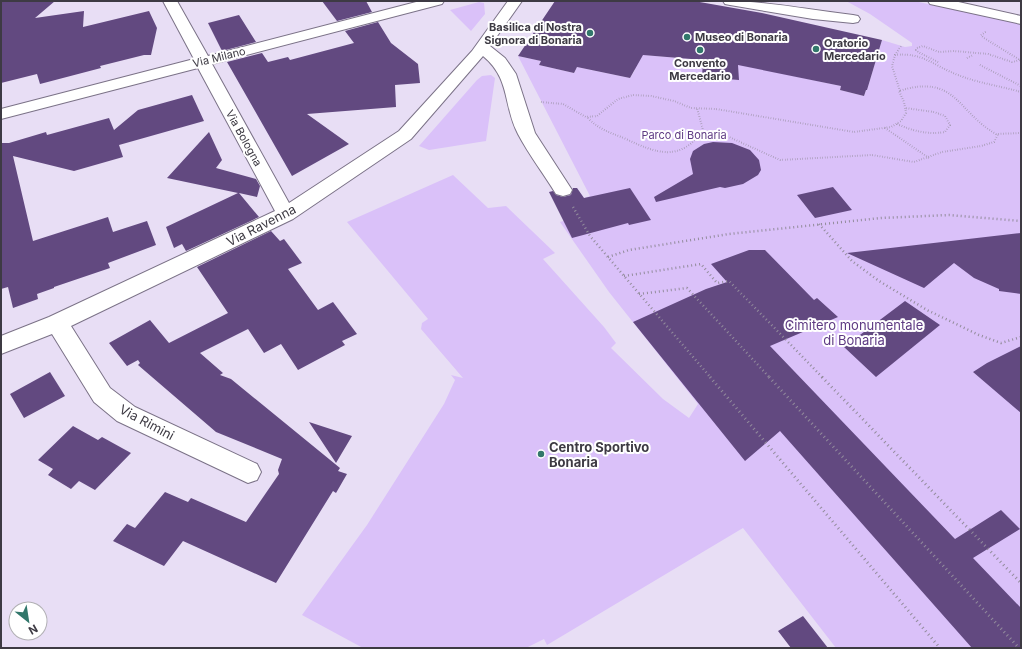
<svg xmlns="http://www.w3.org/2000/svg" width="1022" height="649" viewBox="0 0 1022 649" font-family="Inter,sans-serif">
<style>
.green{fill:#dac1f9}
.building{fill:#624980}
.lines{fill:none;stroke-linecap:round;stroke-linejoin:round}
.minor-casing{stroke:#7b7287;stroke-width:2}
.path-far2{stroke:#938c9c;stroke-width:2;stroke-dasharray:0.5 2;stroke-linecap:butt}
.path-far1{stroke:#938c9c;stroke-width:2.5;stroke-dasharray:1 3;stroke-linecap:butt}
.path{stroke:#938c9c;stroke-width:3;stroke-dasharray:1 3.5;stroke-linecap:butt}
.minor{fill:#fff;fill-rule:evenodd}
.poi-dot{fill:#32776b;stroke:#fff;stroke-width:1.5}
.labels{text-anchor:middle;dominant-baseline:central;stroke-width:4;stroke-linejoin:round;paint-order:stroke}
.far-poi-label{font-size:11px;font-weight:bold;fill:#3d3a43;stroke:#fff;text-anchor:start}
.far-street-label{font-size:11px;fill:#3d3a43;stroke:#fff}
.far-park-label{font-size:11px;fill:#5e3a83;stroke:#fff}
.street-label{font-size:13px;fill:#3d3a43;stroke:#fff}
.park-label{font-size:13px;fill:#5e3a83;stroke:#fff}
.poi-label{font-size:13px;font-weight:bold;fill:#3d3a43;stroke:#fff;text-anchor:start}
</style>
<rect width="100%" height="100%" fill="#e8def5"/>
<path class="green" d="M846,1H914L1021,24V648H836L743,528L547,645L544,639L526,648H363L302,615L367,525L444,404L455,380L451,375L463,378L421,329L422,323L428,319L347,222L453,175L488,208L506,206L555,253L543,259L604,327L616,343L611,348L663,399L689,418L698,404L609,292L560,222L567,220L549,192L577,188L584,198L590,196L518,56L541,61L539,65L574,73L577,67L630,78L635,70L634,54L764,66L765,70L841,86L840,90L864,96L866,90H867L882,40L905,47L912,46V43L870,14Z
M479,2L484,3L485,14L471,31L450,10Z
M491,75L495,78L486,141L429,150L419,146L477,80L482,76Z"/>
<path class="building" d="M1,1H55L35,18L84,11L83,27L149,11L157,28L151,55H144L100,66L101,68L40,84L37,74L1,83Z
M322,1H366L372,12L337,21Z
M555,1H694L762,13L882,40L867,90H866L864,96L840,90L841,86L738,65L739,80L702,77L703,60L643,55L630,78L577,67L574,73L539,65L541,61L518,56Z
M239,15L256,42L222,51L208,23Z
M378,22L391,43L418,64L420,83L395,85L396,107L307,114L349,144L292,176L227,62L262,53L268,62L288,57L290,60L354,43L345,31Z
M192,95L204,121L119,145L123,157L74,171L13,156L33,241L108,217L113,232L147,221L156,245L108,263L110,268L54,287V288L37,294L38,299L13,308L8,287L1,289V143H9L46,132L47,135L109,118L114,130L138,110Z
M209,132L222,160L216,168L256,179L260,186L257,197L239,193L259,217L186,251L182,244L174,248L166,227L238,193L167,178Z
M713,142L732,143L750,150L759,160L761,170L758,175L743,184L725,188L720,187L656,202L654,197L693,174L690,159L693,151L704,144Z
M833,187L852,210L815,218L797,195Z
M573,188H577L584,198L630,188L651,220L629,225L628,223L572,238L549,192L553,191L556,195L563,197L571,195Z
M271,231L280,241L284,239L302,263L288,269L318,310L333,302L357,334L342,341L345,345L298,370L281,344L264,353L248,329L200,353L223,373L220,375L231,379L340,468L338,471L347,474L336,493L333,491L276,583L183,541L164,566L113,541L127,524L135,528L165,492L188,502L191,498L246,522L279,474L278,470L282,459L216,432L138,365L140,363L138,360L127,366L109,343L150,320L169,343L228,313L197,267Z
M1021,233V294L999,291V289L974,278L954,263L924,288L847,253Z
M749,250H765L814,300L817,298L838,317L770,346L955,539L1001,510L1020,529L973,558L1021,608V648H972L780,431L745,461L633,322L706,289L727,282L711,264Z
M905,301L940,325L876,377L844,347Z
M1021,346V413L973,372L987,363Z
M50,372L65,396L24,418L10,394Z
M309,422L352,436L336,463Z
M73,426L98,440L102,437L131,453L95,490L79,481L71,489L48,475L53,469L38,460Z
M803,616L828,648H791L778,631Z"/>
<g class="lines">
<g class="minor-casing">
<path id="minor" d="M163,1H177L208,56L420,1H444L442,4L212,64L289,203L399,131L472,51L508,1H522L490,46L505,58L516,74L535,133L572,190L570,194L563,196L556,194C544,174 529,155 518,134C503,106 511,79 483,56L411,139L293,219L71,326L110,388L135,407L257,464L261,472L257,480L248,483L117,421L94,402L52,334L1,354V336L49,317L275,211L198,68L1,119V109L194,59Z
M723,1C767,1 809,10 853,15L858,16L860,19L858,22L853,23L813,19L730,5L725,4Z
M928,1H954L1021,16V24L930,4Z"/>
</g>
<path class="path-far2" d="M895,55L901,46
M967,58L973,55
M938,62L918,52L916,50L917,48L923,46L939,52L954,51L988,54L1012,62L1020,60L984,38L981,35L987,31
M980,65L1021,86
M900,91L892,66L895,55C923,52 934,66 958,75C978,83 1000,86 1021,92
M541,102L563,104L586,117L597,116L618,99L633,95L651,96L674,101L691,108L716,109L854,132L891,127L901,121L906,113L904,102L899,91C956,73 957,112 996,134L1021,133
M588,118C599,130 612,133 626,139C656,153 680,163 703,130L697,108
M897,124C913,131 928,135 945,132L950,125L945,116L934,112L905,108
M885,128L929,158
M700,135L729,137L780,160L872,155L914,162L942,152L981,146L994,142L998,134"/>
<path class="path-far1" d="M573,207L590,236L711,378
M819,224L852,261L879,281L927,310L979,335L1001,343L1021,337
M608,257L629,250L729,234L881,218L949,215L1021,221
M624,276L701,264L717,283L729,281L823,378
M639,294L687,288L770,378"/>
<path class="path" d="M710,377L940,648
M769,377L1019,648
M822,377L1021,583"/>
<use href="#minor" class="minor"/>
</g>
<g class="poi-dot">
<circle cx="590" cy="33" r="4"/>
<circle cx="687" cy="37" r="4"/>
<circle cx="816" cy="49" r="4"/>
<circle cx="700" cy="50" r="4"/>
<circle cx="541" cy="454" r="4"/>
</g>
<g class="labels">
<g class="far-poi-label">
<text x="582" y="27" text-anchor="end">Basilica di Nostra<tspan x="582" dy="13">Signora di Bonaria</tspan></text>
<text x="695" y="37">Museo di Bonaria</text>
<text x="824" y="43">Oratorio<tspan x="824" dy="13">Mercedario</tspan></text>
<text x="700" y="63" text-anchor="middle">Convento<tspan x="700" dy="13">Mercedario</tspan></text>
</g>
<g class="far-street-label">
<text transform="translate(219 57) rotate(-14)">Via Milano</text>
<text transform="translate(244 138) rotate(61)">Via Bologna</text>
</g>
<g class="far-park-label">
<text x="684" y="135">Parco di Bonaria</text>
</g>
<g class="street-label">
<text transform="translate(261 225) rotate(-27)">Via Ravenna</text>
<text transform="translate(147 422) rotate(28)">Via Rimini</text>
</g>
<g class="park-label">
<text x="854" y="325">Cimitero monumentale<tspan x="854" dy="15">di Bonaria</tspan></text>
</g>
<g class="poi-label">
<text x="549" y="447">Centro Sportivo<tspan x="549" dy="15">Bonaria</tspan></text>
</g>
</g>
<rect width="1022" height="649" fill="none" stroke="#3d3a43" stroke-width="4"/>
<g transform="translate(28 621) rotate(150)"><circle r="19" fill="#ffffff" stroke="#b1b0b4"/>
<path d="M0-3L7 15L0 10L-7 15Z" fill="#32776b"/>
<text y="-6" font-size="11" font-weight="bold" text-anchor="middle" fill="#3d3a43">N</text>
</g>
</svg>
